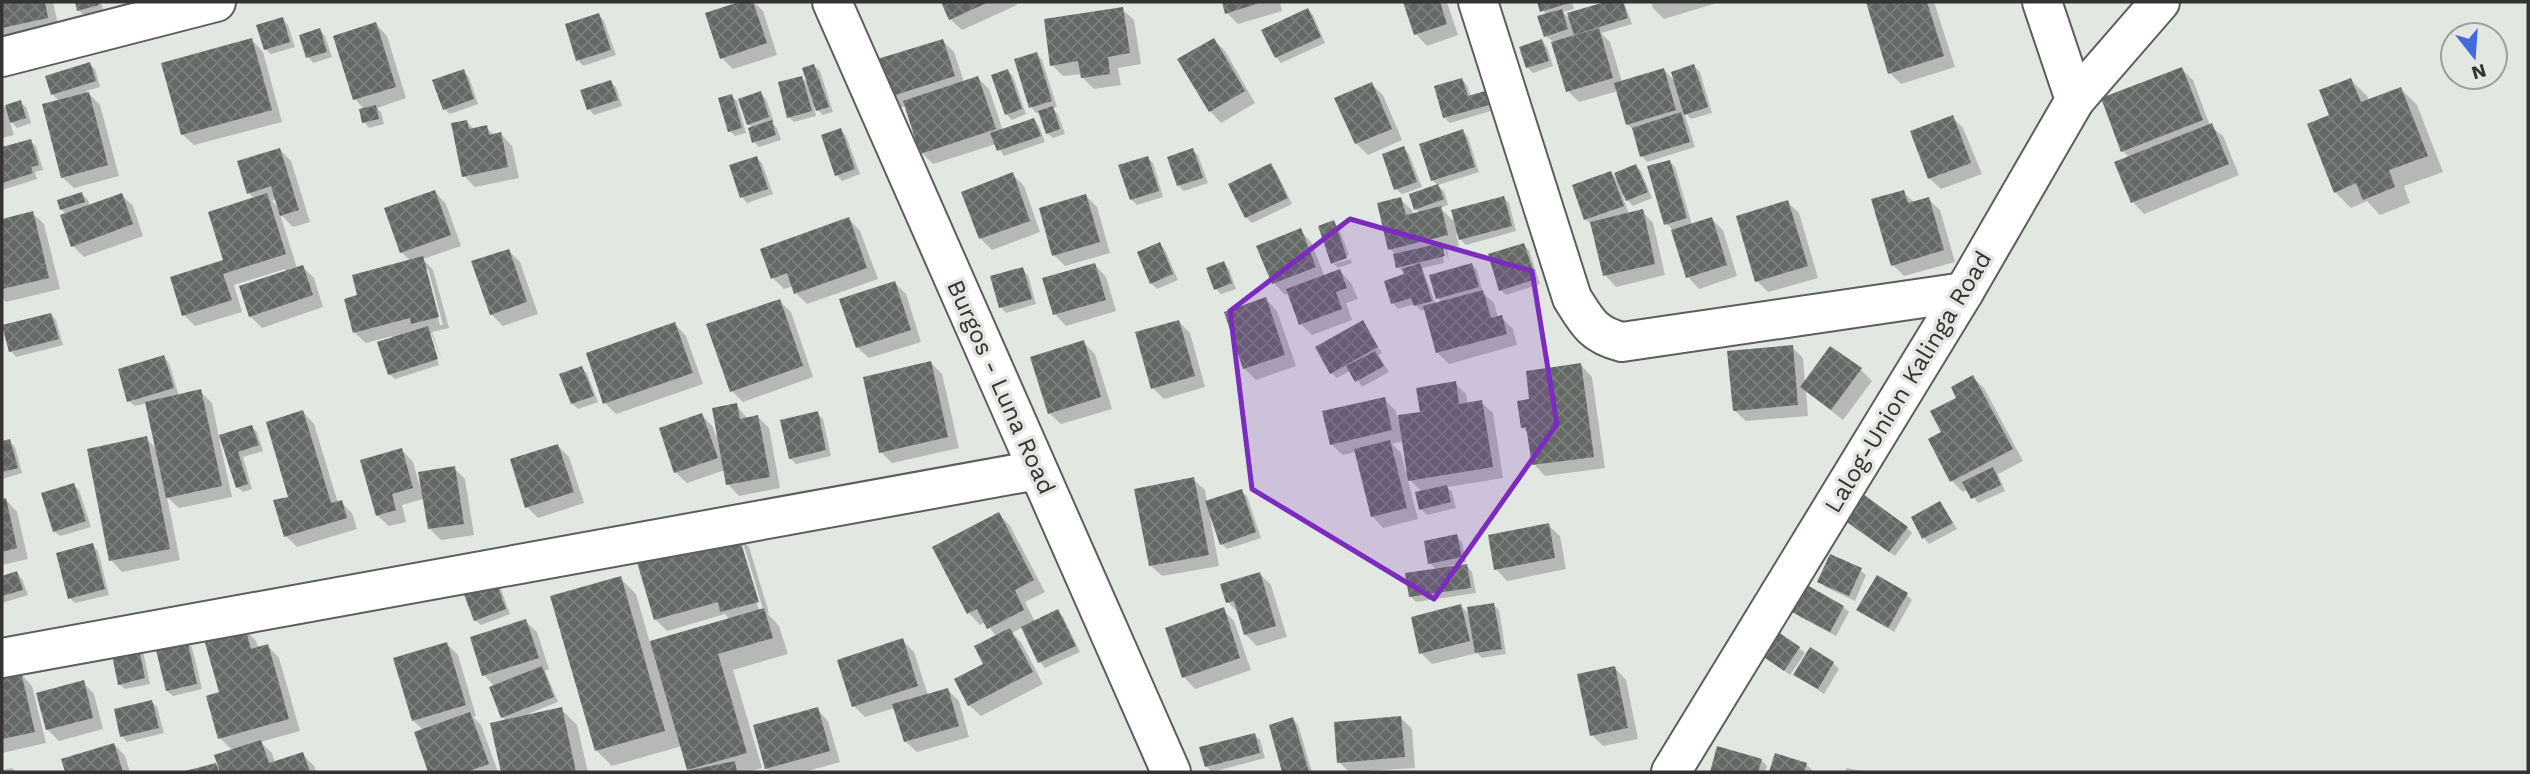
<svg xmlns="http://www.w3.org/2000/svg" width="2530" height="774" viewBox="0 0 2530 774" font-family="'Work Sans',sans-serif">
<style>
.shadow{fill:#0003;fill-rule:evenodd}
.building{fill:url(#building-cross-hatch)}
.lines{fill:none;stroke-linecap:round;stroke-linejoin:round}
.street-casing{stroke:#5b5f5b;stroke-width:42}
.secondary-casing{stroke:#5b5f5b;stroke-width:42}
.street{stroke:#fff;stroke-width:38}
.secondary{stroke:#fff;stroke-width:38}
.marked{fill:#7b2cbf;fill-opacity:0.2;stroke:#7b2cbf;stroke-width:5;stroke-linejoin:round}
.labels{text-anchor:middle;dominant-baseline:central;stroke-width:7;stroke-linejoin:round;paint-order:stroke}
.street-label{font-size:24px;fill:#333432;stroke:#e3e7e2}
</style>
<defs>
<pattern id="building-cross-hatch" width="8" height="8" patternUnits="userSpaceOnUse" patternTransform="scale(1.75)"><rect width="8" height="8" fill="#656965"/><path d="M0 0l8 8M0 8l8-8" fill="none" stroke="#7c7f7c"/></pattern>
</defs>
<rect width="100%" height="100%" fill="#e3e7e2"/>
<path class="shadow" d="M2,2H53L59,29L6,41L2,36Z
M76,2H101L103,10L84,15L78,10Z
M745,2H754L763,11L777,55L733,69L722,58L708,14Z
M943,2H1016L1017,5L962,30L950,19Z
M1224,2H1280L1282,11L1238,24L1227,13Z
M1404,2H1447L1458,35L1427,46L1416,34Z
M1539,2H1572L1574,9L1563,12L1570,19L1569,14L1611,2H1624L1632,24L1601,33L1610,42L1622,82L1664,70L1676,82L1694,66L1700,72L1712,113L1691,119L1684,112L1695,147L1647,162L1642,156L1635,131L1627,124L1618,91L1579,102L1568,91L1553,41L1545,36L1546,15Z
M1651,2H1720L1664,19L1653,8Z
M1871,2H1934L1955,67L1901,84L1890,73L1868,3Z
M1122,9L1134,20L1141,64L1118,68L1121,85L1094,89L1083,78L1082,74L1063,76L1052,65Z
M1307,10L1313,15L1325,43L1281,63L1276,57Z
M599,15L604,21L616,55L583,66L578,60Z
M282,19L288,25L295,47L271,54L265,49Z
M376,24L387,36L406,98L377,108L381,112L384,124L369,128L364,122L365,110L355,99Z
M320,30L325,36L332,57L313,63L308,57Z
M252,40L263,52L282,122L194,145L182,134Z
M1214,40L1225,51L1255,103L1221,123L1210,111Z
M943,41L954,52L964,82L978,78L989,89L1003,131L1034,120L1039,126L1045,142L1004,156L996,144L933,164L922,153L906,106L899,108L888,97Z
M1542,41L1547,47L1553,66L1533,73L1527,67Z
M1037,54L1042,60L1057,107L1052,108L1058,114L1065,134L1053,138L1047,133L1040,112L1036,113L1031,107L1016,60Z
M89,64L95,69L100,87L86,91L100,105L119,176L74,188L62,177L59,101L52,94Z
M814,66L820,71L833,112L823,115L814,106L816,116L794,122L789,117L802,78L809,85Z
M2182,69L2193,80L2210,126L2223,136L2239,175L2144,214L2133,202L2130,158L2123,151Z
M463,71L469,77L478,104L450,114L444,109Z
M1007,71L1013,76L1026,114L1012,120L1006,114Z
M1461,79L1467,85L1471,97L1485,93L1490,98L1494,110L1450,123L1444,117Z
M2351,80L2367,96L2369,101L2401,89L2417,105L2443,172L2404,186L2410,203L2380,215L2367,201L2351,208L2335,192L2331,116Z
M610,82L616,87L622,106L594,115L589,109Z
M1371,84L1383,95L1402,140L1368,155L1356,143Z
M760,93L766,99L774,122L772,123L777,128L781,140L759,147L754,142L753,128L748,124Z
M731,96L737,101L746,133L735,136L730,131Z
M20,102L26,107L31,123L17,128L9,119L14,135L2,138V104L4,107Z
M1952,117L1963,128L1982,174L1941,189L1929,178Z
M466,121L475,130L486,127L495,136L501,134L512,146L519,178L475,187L464,176Z
M841,130L846,136L860,174L842,181L837,175Z
M1463,131L1468,137L1479,172L1438,185L1432,180Z
M30,141L36,146L43,170L35,172L37,179L2,190V149Z
M1404,148L1409,154L1422,187L1402,194L1396,189Z
M280,150L291,161L310,222L293,227L280,214L297,268L303,267L314,278L323,307L262,328L250,316L286,272L285,269L234,285L242,312L195,326L184,315L225,261L255,199L249,193ZM277,199L279,208L272,201Z
M1192,150L1198,155L1208,183L1184,191L1179,186L1169,158Z
M756,158L762,163L773,194L747,203L742,197Z
M1148,158L1153,163L1163,197L1137,205L1131,199Z
M1670,162L1675,167L1692,225L1711,219L1723,230L1737,276L1699,289L1688,277L1672,229L1666,224Z
M1271,166L1276,171L1292,204L1252,223L1246,217Z
M1636,166L1641,171L1652,198L1633,206L1622,195L1629,214L1642,211L1653,223L1665,275L1616,287L1605,275L1591,224L1585,219L1611,173L1620,183Z
M1012,174L1024,186L1040,232L992,250L980,238Z
M1438,186L1444,191L1448,205L1440,208L1457,224L1504,198L1509,203L1516,231L1466,245L1456,234L1459,246L1447,249L1449,262L1445,250H1442L1444,263L1422,268L1436,305L1442,303L1438,298L1472,265L1477,270L1483,293L1494,303L1498,318L1501,317L1513,329L1517,345L1449,364L1437,352L1426,309L1421,311L1415,304L1398,309L1393,303L1406,276L1405,272L1397,267L1395,254L1390,249L1400,199L1412,210L1413,215L1420,213L1416,209Z
M435,192L446,204L461,246L423,259L433,270L449,328L432,332L443,364L431,333H428L439,365L395,379L389,374L392,336L366,343L354,332L360,297L411,261L401,252ZM424,269H428L443,325H440Z
M1903,192L1915,203L1928,199L1940,210L1955,262L1904,276L1893,265Z
M82,194L88,200L90,207L122,195L133,206L143,236L84,257L73,246L67,215L61,209Z
M1086,196L1097,207L1110,253L1065,266L1054,255Z
M1787,202L1799,213L1818,278L1768,292L1757,281Z
M32,213L44,224L60,289L6,302L2,298V220Z
M849,219L860,231L878,279L807,304L796,293L793,286L784,289L773,278Z
M1334,222L1339,228L1349,255L1333,261Z
M1300,230L1311,242L1325,277L1340,271L1351,283L1358,299L1346,303L1352,320L1312,335L1301,324L1290,293L1285,295L1274,283Z
M1160,244L1165,250L1178,280L1157,289L1151,283Z
M1523,245L1529,250L1540,284L1506,295L1501,290Z
M509,251L520,262L538,314L503,326L491,314Z
M1350,259L1352,263L1338,268L1334,264Z
M1224,263L1229,269L1236,289L1221,294L1216,289Z
M1095,265L1106,277L1116,311L1066,326L1055,314Z
M1022,269L1028,275L1036,304L1006,313L1001,307Z
M895,283L906,294L921,342L869,358L857,347Z
M1266,299L1277,311L1296,366L1256,380L1244,368Z
M779,301L791,312L813,377L743,402L732,391Z
M51,314L56,320L63,345L16,357L11,351Z
M1179,322L1190,333L1205,387L1164,399L1153,388Z
M1363,323L1382,353L1378,355L1389,372L1362,387L1351,370L1337,378L1331,373Z
M675,324L686,336L703,384L616,414L605,403Z
M1083,342L1095,354L1112,409L1061,424L1049,413Z
M1792,347L1803,358L1805,383L1861,370L1872,381L1843,420L1806,391L1808,416L1746,421L1734,410Z
M164,357L169,363L179,396L200,391L212,403L219,437L252,427L257,432L263,451L243,457L252,489L243,492L237,487L222,438L219,439L232,497L179,508L167,497L180,560L122,572L111,560L146,438L157,449L147,403L135,406L129,401Z
M931,363L942,374L959,448L892,463L881,452Z
M1581,365L1592,377L1605,468L1545,476L1534,464L1529,434L1522,427L1531,401Z
M581,368L587,373L598,402L578,409L572,403Z
M1972,377L1984,388L2023,461L1998,474L2005,491L1978,503L1968,489L1963,492L1952,481L1944,433L1958,398Z
M1455,383L1466,394L1468,404L1481,402L1493,413L1503,478L1447,487L1452,492L1456,508L1427,515L1421,509L1422,492L1407,477L1418,519L1383,528L1372,516L1356,452L1343,455L1331,444L1384,399L1396,411L1397,417L1422,413ZM1404,441L1409,472L1406,473L1401,453L1392,444Z
M736,405L748,419L758,417L769,428L780,488L739,496L728,484L725,470L687,483L675,472L702,415L713,427L716,436L719,435Z
M303,412L314,424L338,503L341,502L352,513L357,529L297,547L286,536Z
M817,413L823,419L831,456L796,464L790,458Z
M9,441L15,447L22,473L2,479V443Z
M558,446L569,457L584,503L538,518L527,507Z
M402,450L413,462L420,487L454,468L465,479L474,535L441,540L429,528L424,499L402,505L406,522L389,526L377,515Z
M1193,479L1205,490L1207,502L1241,491L1247,496L1261,538L1227,549L1222,544L1212,516L1210,517L1219,566L1162,576L1150,565Z
M74,485L79,490L91,527L60,536L54,531Z
M6,500L17,512L28,559L2,565V501Z
M1940,503L1957,529L1929,544L1924,538Z
M999,514L1010,526L1045,592L1025,602L1035,622L1057,611L1063,617L1080,652L1045,668L1040,662L1023,627L1012,633L1021,642L1043,684L981,716L969,705L997,637L985,622L980,625L969,613L935,548Z
M1548,525L1560,536L1566,569L1507,581L1496,569Z
M1852,525L1907,528L1912,533L1895,556Z
M738,535L749,547L769,613H767L779,626L788,654L733,670L762,768L748,772H688H691L682,746L612,766L596,750L620,578L636,594L650,643L730,620L725,614L667,631L655,619ZM740,546H744L763,609L759,610Z
M1456,536L1462,542L1466,562L1449,566L1450,568L1467,566L1472,572L1476,593L1416,602L1410,596L1437,570L1430,563Z
M92,545L98,551L109,595L75,603L70,598Z
M1860,570L1866,575L1855,601L1825,587L1819,582Z
M16,573L22,579L28,595L2,603V578Z
M1260,574L1271,585L1287,637L1257,646L1245,634L1239,614L1228,602Z
M499,584L510,614L481,625L475,620Z
M1907,595L1912,600L1894,632L1859,609Z
M1494,605L1499,610L1506,654L1482,658L1477,653L1432,664L1421,653L1461,606L1471,616Z
M1843,607L1849,612L1836,636L1800,617L1794,611Z
M1223,610L1234,621L1251,670L1195,689L1184,677Z
M525,621L537,632L549,669L545,671L558,702L528,714L529,716L561,709L577,725L588,772H503L492,725L507,721L502,717L495,687L484,675Z
M245,629L256,641L259,649L268,646L279,658L300,731L260,742L272,753L275,763L302,754L314,766L316,772H188L216,765L222,771L233,751L220,738L221,693Z
M902,640L914,652L928,695L947,689L959,701L969,737L917,752L905,741L895,708L865,717L854,706Z
M187,641L192,647L202,689L173,696L167,691Z
M446,643L458,655L476,716L473,717L481,725L498,772H430L416,733L423,730L413,720Z
M137,646L143,651L150,684L125,689L119,684Z
M1799,648L1805,653L1790,675L1760,653Z
M1833,663L1839,669L1824,694L1795,675Z
M1615,668L1626,680L1638,739L1603,746L1592,735Z
M21,674L32,686L46,743L2,753V679Z
M83,682L94,694L103,729L59,741L47,729Z
M152,702L157,707L164,733L127,742L122,736Z
M817,709L828,721L840,762L804,772H771L766,768Z
M1401,718L1412,729L1415,768L1349,772L1339,762Z
M1293,719L1298,725L1312,772H1284L1271,726Z
M1254,734L1260,740L1265,758L1212,772L1206,766Z
M114,744L125,756L130,772H67L63,760Z
M1719,749L1761,760L1767,766L1765,772H1712Z
M1776,755L1806,764L1812,770L1811,772H1771Z
M12,768L16,772H2V770Z
M1846,768L1867,772H1846Z"/>
<path class="building" d="M2,2H45L48,18L2,28Z
M75,2H98L99,5L77,11Z
M739,2H753L767,43L720,59L705,13Z
M941,2H989L949,20Z
M1222,2H1262L1225,14Z
M1403,2H1440L1447,24L1414,35Z
M1537,2H1573L1540,12Z
M1605,2H1623L1628,18L1574,35L1567,13Z
M1866,2H1927L1944,56L1888,74Z
M1123,7L1130,53L1108,57L1110,74L1081,78L1078,61L1050,66L1044,19Z
M1308,8L1321,37L1275,58L1261,30Z
M1562,9L1568,29L1544,37L1537,16Z
M599,13L611,50L576,61L565,24Z
M283,17L290,42L264,50L256,25Z
M376,22L396,87L353,100L333,36Z
M320,28L327,52L306,58L299,35Z
M1599,28L1613,78L1566,92L1551,42Z
M252,38L272,110L181,135L161,63Z
M1214,38L1245,91L1209,112L1177,59Z
M943,39L955,76L886,98L874,60Z
M1542,39L1549,61L1526,68L1519,47Z
M1037,52L1052,101L1029,108L1014,59Z
M90,62L96,81L51,95L45,76Z
M814,64L829,107L816,111L802,68Z
M1694,64L1708,107L1684,115L1671,72Z
M2182,67L2203,120L2121,152L2101,98Z
M1664,68L1676,110L1626,125L1614,83Z
M464,69L474,99L443,110L432,80Z
M1008,69L1022,109L1005,115L991,75Z
M802,76L812,111L787,118L778,82Z
M978,76L996,129L920,154L903,101Z
M1462,78L1468,96L1485,91L1489,105L1443,118L1434,86Z
M2351,78L2361,102L2401,87L2428,156L2389,170L2395,187L2363,200L2356,183L2334,193L2307,124L2329,115L2319,90Z
M611,80L618,100L587,110L580,90Z
M1372,82L1392,129L1355,144L1334,98Z
M761,91L769,117L747,125L738,99Z
M89,92L108,165L61,178L42,104Z
M732,94L742,128L728,132L718,98Z
M21,100L26,118L10,123L5,105Z
M376,105L379,119L362,123L359,109Z
M1053,106L1060,129L1046,134L1038,111Z
M1681,112L1690,142L1640,157L1632,128Z
M1953,115L1971,163L1928,179L1910,131Z
M1034,118L1041,136L997,151L990,133Z
M467,120L469,129L487,125L489,135L501,132L508,167L462,177L451,123Z
M772,120L776,135L752,143L748,128Z
M2212,123L2229,164L2131,203L2114,162Z
M841,128L855,169L835,176L821,135Z
M1463,129L1475,167L1431,181L1419,144Z
M31,139L39,165L31,167L33,173L2,183V147Z
M1404,146L1417,182L1394,190L1382,154Z
M280,148L299,210L280,216L271,186L247,194L237,161Z
M1193,148L1203,178L1177,186L1167,157Z
M757,156L768,189L740,198L729,165Z
M1148,156L1159,191L1130,200L1118,165Z
M1670,160L1687,218L1664,225L1647,166Z
M1271,163L1288,198L1245,218L1228,184Z
M1636,164L1648,192L1626,201L1614,173Z
M1611,171L1624,206L1584,220L1572,185Z
M1013,172L1030,221L979,239L961,192Z
M1438,184L1444,199L1414,210L1409,194Z
M435,190L451,235L400,253L384,208Z
M1904,190L1908,203L1929,197L1944,250L1891,266L1871,199Z
M82,192L85,202L60,210L57,200Z
M122,193L133,224L71,247L60,215Z
M267,193L286,254L223,274L232,300L182,316L170,277L223,260L208,212Z
M1086,194L1100,242L1052,256L1039,208Z
M1504,196L1512,226L1459,240L1451,210Z
M1401,197L1406,215L1441,206L1448,235L1388,250L1377,203Z
M1788,200L1808,266L1755,282L1736,216Z
M1643,209L1655,264L1603,276L1590,222Z
M33,211L49,278L2,289V219Z
M849,217L867,268L794,294L787,273L771,279L760,249Z
M1712,217L1727,265L1686,278L1671,230Z
M1334,220L1347,258L1331,264L1318,226Z
M1301,228L1316,267L1272,284L1256,246Z
M1160,242L1173,274L1150,284L1137,252Z
M1442,243L1445,256L1396,268L1393,254Z
M1524,243L1536,279L1499,291L1488,254Z
M509,249L527,302L490,315L471,261Z
M423,256L439,317L411,324L410,318L353,333L344,299L357,295L352,275Z
M1224,261L1232,283L1214,290L1206,268Z
M1095,263L1106,300L1053,315L1042,278Z
M1420,263L1432,301L1414,306L1411,298L1391,304L1384,281L1404,274L1402,269Z
M1472,263L1479,287L1436,299L1429,275Z
M303,265L313,295L249,317L239,286Z
M1023,267L1032,299L999,308L990,276Z
M1340,269L1347,288L1336,292L1342,309L1299,325L1286,289Z
M895,281L911,330L856,348L839,299Z
M1483,290L1491,318L1502,315L1507,334L1436,353L1423,306Z
M1266,297L1285,355L1243,369L1224,312Z
M780,299L803,366L730,392L706,324Z
M51,313L59,339L9,352L2,325Z
M1179,320L1195,376L1151,389L1135,332Z
M1363,320L1378,347L1330,374L1315,347Z
M675,322L693,373L603,404L586,353Z
M428,326L438,359L388,375L377,342Z
M1084,340L1101,397L1048,414L1030,357Z
M1793,345L1798,405L1733,411L1727,351Z
M1830,346L1862,368L1831,410L1800,387Z
M1375,351L1384,366L1355,382L1346,366Z
M164,355L174,388L127,402L118,369Z
M931,361L948,437L879,453L863,377Z
M1581,363L1594,457L1532,465L1526,427L1521,428L1517,401L1529,399L1526,371Z
M582,366L594,396L571,404L559,374Z
M1973,375L2013,449L1950,482L1928,439L1941,432L1930,411L1956,398L1951,387Z
M1456,381L1459,404L1482,400L1493,467L1408,481L1398,415L1420,412L1416,388Z
M201,389L222,486L166,498L145,402Z
M1385,397L1392,430L1330,445L1322,411Z
M737,403L740,419L758,415L770,477L726,485L712,408Z
M303,410L331,503L342,500L347,518L284,537L273,500L288,497L266,422Z
M818,411L826,450L789,459L780,420Z
M702,413L718,458L674,473L659,428Z
M252,425L259,445L238,452L248,484L236,488L219,435Z
M147,436L170,549L109,561L87,449Z
M10,439L18,468L2,472V441Z
M1390,440L1407,508L1371,517L1354,449Z
M558,444L574,492L525,508L510,459Z
M402,448L413,488L392,494L396,510L376,516L360,460Z
M455,466L464,524L428,529L418,472Z
M1993,467L2001,485L1971,499L1962,482Z
M1194,477L1209,555L1149,566L1134,489Z
M74,483L86,521L53,532L41,493Z
M1447,485L1451,502L1419,510L1415,492Z
M1242,489L1256,532L1220,545L1205,501Z
M1863,494L1908,527L1889,552L1844,520Z
M6,498L17,548L2,552V499Z
M1940,501L1953,523L1922,539L1911,517Z
M999,512L1034,580L1015,590L1024,610L987,629L977,609L967,614L932,547Z
M1549,523L1555,558L1494,570L1488,535Z
M738,533L759,602L720,612L718,602L654,620L637,562Z
M1457,534L1462,557L1428,564L1424,541Z
M93,543L105,589L68,599L56,553Z
M1830,554L1862,568L1849,596L1817,582Z
M1467,564L1471,588L1409,597L1405,573Z
M17,571L23,590L2,596V576Z
M1260,572L1276,626L1244,635L1234,601L1226,603L1220,584Z
M1877,575L1908,593L1888,628L1856,610Z
M494,576L506,609L474,621L462,589Z
M621,576L665,731L595,751L550,596Z
M1807,585L1844,606L1830,632L1792,612Z
M1494,603L1502,649L1475,653L1467,607Z
M1461,604L1470,641L1419,654L1411,617Z
M1224,607L1240,658L1182,678L1165,628Z
M764,608L773,638L718,654L747,753L687,770L650,641Z
M1058,609L1076,646L1038,663L1021,627Z
M526,619L539,658L482,676L470,637Z
M245,627L251,649L268,644L289,719L218,739L206,696L219,692L204,639Z
M1010,628L1033,672L968,706L954,679L983,664L974,646Z
M1774,629L1800,647L1784,671L1758,653Z
M903,638L918,686L852,707L837,660Z
M187,639L197,684L166,691L155,646Z
M447,642L466,705L412,721L393,658Z
M138,644L145,678L118,685L111,650Z
M1810,647L1834,662L1818,689L1793,675Z
M542,666L554,697L501,718L489,687Z
M1615,666L1628,728L1590,736L1577,674Z
M21,672L35,732L2,739V677Z
M84,680L93,718L46,730L36,693Z
M948,688L959,726L904,742L892,704Z
M152,700L159,728L120,737L114,709Z
M562,707L576,772H501L490,723Z
M818,707L830,751L765,769L753,725Z
M470,712L489,764L466,772H428L414,732Z
M1401,716L1405,757L1337,763L1334,722Z
M1293,717L1309,772H1282L1269,725Z
M1255,733L1260,753L1205,767L1199,747Z
M261,740L269,763L303,752L310,772H220L214,755Z
M114,743L123,772H65L61,759Z
M1717,746L1762,759L1758,772H1710Z
M1775,753L1807,763L1804,772H1769Z
M735,761L737,772H686V771Z
M216,763L219,772H185V771Z"/>
<g class="lines">
<g class="street-casing">
<path id="street" d="M1478,2L1572,298C1587,322 1593,335 1622,342L1964,292
M2042,2L2075,100
M2,658L1037,470"/>
</g>
<g class="secondary-casing">
<path id="secondary" d="M832,2L1171,772
M2,57L216,2
M1671,772L1964,292L2075,100L2160,2"/>
</g>
<use href="#street" class="street"/>
<use href="#secondary" class="secondary"/>
</g>
<path class="marked" d="M1350,219L1532,271L1557,424L1434,599L1252,489L1230,311Z"/>
<g class="labels">
<g class="street-label">
<text transform="translate(1908 382) rotate(-59)">Lalog-Union Kalinga Road</text>
<text transform="translate(1001 387) rotate(66)">Burgos - Luna Road</text>
</g>
</g>
<rect width="2530" height="774" fill="none" stroke="#333432" stroke-width="7"/>
<g transform="translate(2474 56) rotate(163)"><circle r="33" fill="#e3e7e2" stroke="#9d9f9c" stroke-width="2"/>
<path d="M0-5L12 26L0 18L-12 26Z" fill="#436adc"/>
<text y="-10" font-size="19" font-weight="bold" text-anchor="middle" fill="#333432">N</text>
</g>
</svg>
